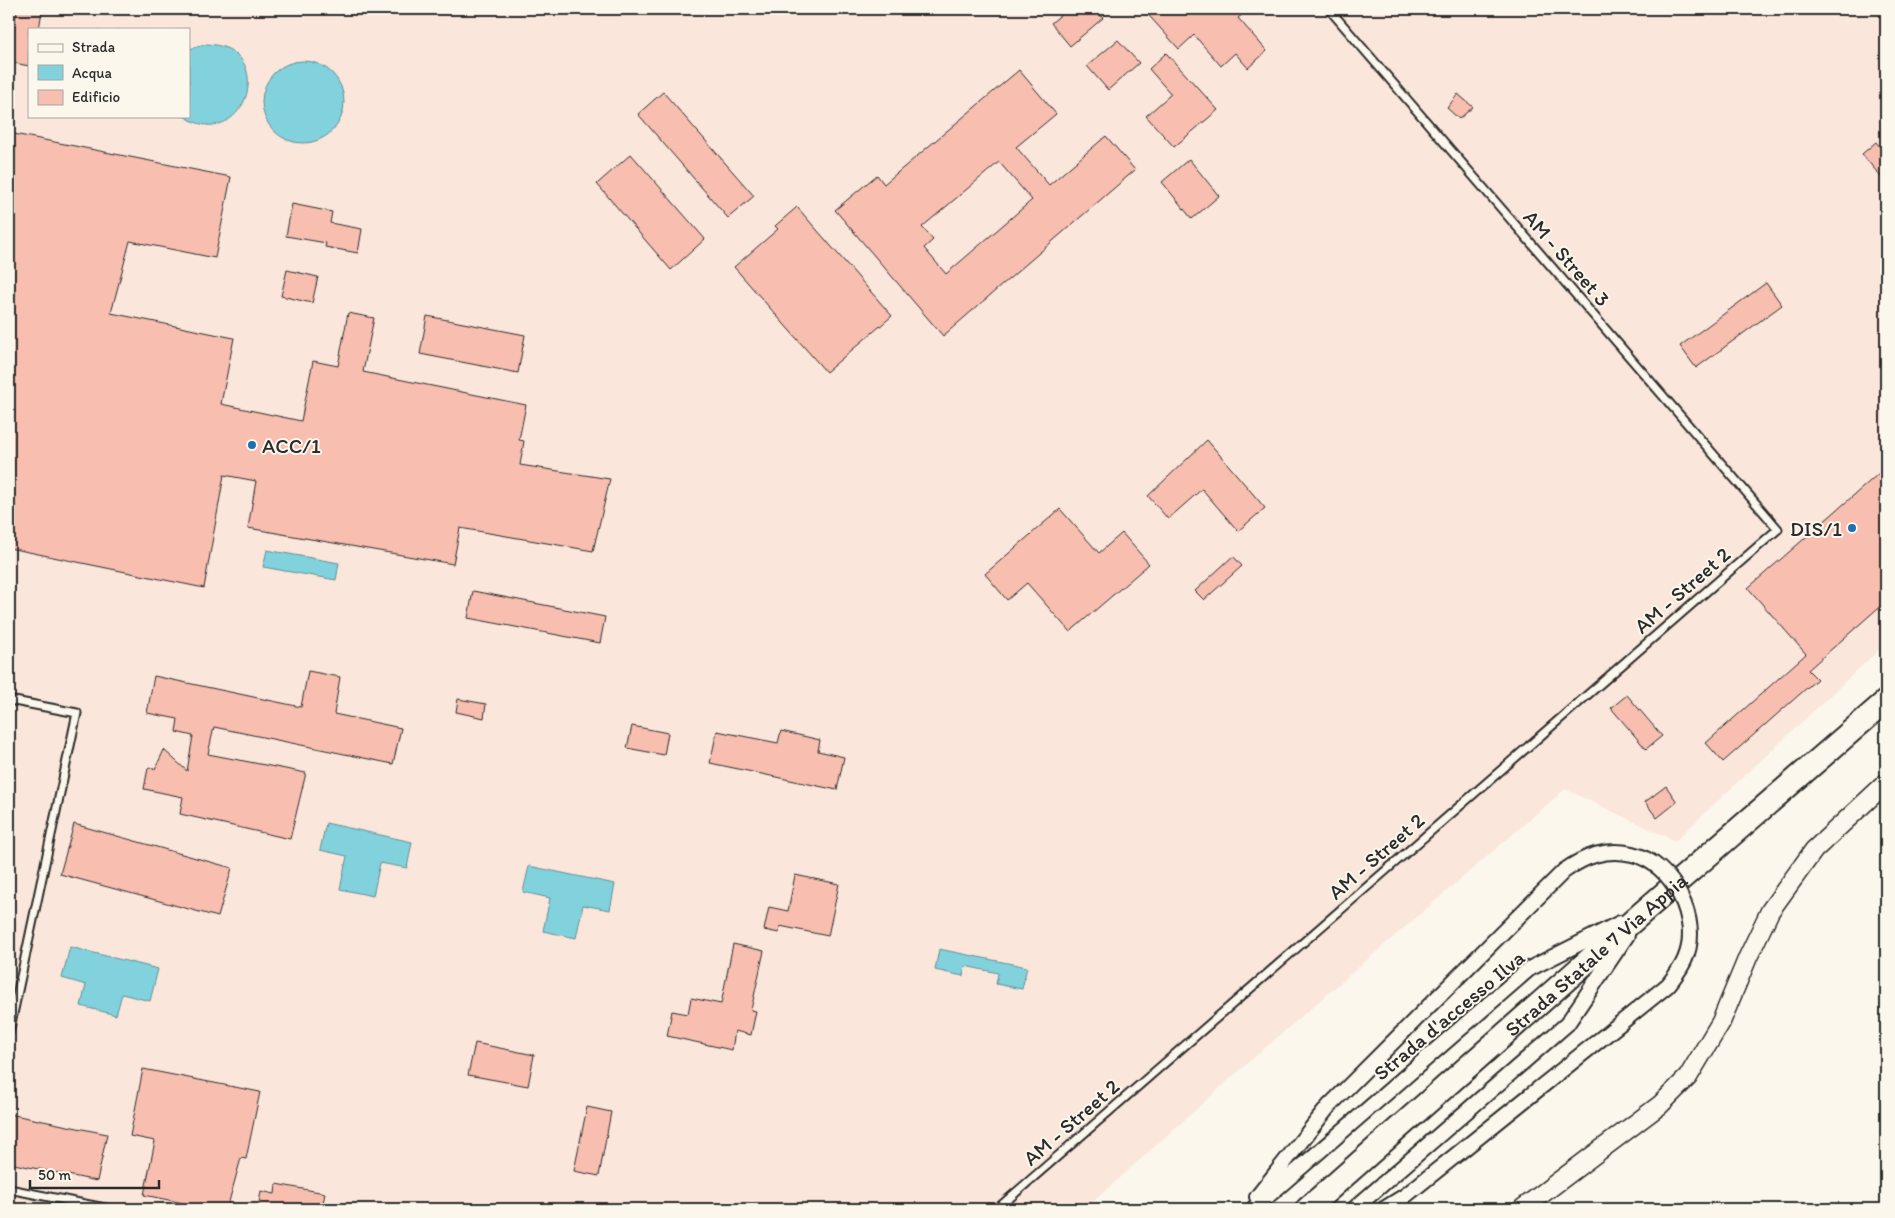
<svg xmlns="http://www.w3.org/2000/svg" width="1895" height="1218" viewBox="0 0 1895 1218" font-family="Itim,sans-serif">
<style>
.built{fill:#fae6da;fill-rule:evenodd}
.water{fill:#82d2dd;stroke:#5f8f96}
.building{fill:#f8beb0;stroke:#2b2b2b;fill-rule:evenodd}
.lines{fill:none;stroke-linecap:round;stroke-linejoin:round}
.service-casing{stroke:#2b2b2b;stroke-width:11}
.minor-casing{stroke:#2b2b2b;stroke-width:18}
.tertiary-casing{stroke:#2b2b2b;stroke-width:21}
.primary-casing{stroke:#2b2b2b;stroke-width:26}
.service{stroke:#fbf7ec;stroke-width:7}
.minor{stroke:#fbf7ec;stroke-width:14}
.tertiary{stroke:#fbf7ec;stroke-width:18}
.primary{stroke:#fbf7ec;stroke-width:22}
.minor-bridge-casing{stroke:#2b2b2b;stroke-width:18;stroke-linecap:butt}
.minor-bridge{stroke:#fbf7ec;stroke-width:14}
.poi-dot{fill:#1f6fb2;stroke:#fbf7ec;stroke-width:2}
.labels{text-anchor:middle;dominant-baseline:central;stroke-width:4;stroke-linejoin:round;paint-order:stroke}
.street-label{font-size:21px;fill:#2b2b2b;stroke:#fbf7ec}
.poi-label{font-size:21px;fill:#2b2b2b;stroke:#fbf7ec;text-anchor:start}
</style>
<rect width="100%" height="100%" fill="#fbf7ec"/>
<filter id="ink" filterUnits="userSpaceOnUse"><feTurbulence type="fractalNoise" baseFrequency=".02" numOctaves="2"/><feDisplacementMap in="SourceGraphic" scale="10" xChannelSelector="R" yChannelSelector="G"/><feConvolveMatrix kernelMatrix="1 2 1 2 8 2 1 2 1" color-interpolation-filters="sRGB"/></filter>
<g filter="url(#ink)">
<path class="built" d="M9,9H1886V643L1675,841L1565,789L1251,1060L1085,1209H9ZM29,29H189V116H29Z"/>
<path class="water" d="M207,44C282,48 243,157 184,116H189V49Z
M262 102a41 41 0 1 1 82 0a41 41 0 1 1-82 0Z
M267,550L339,563L336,580L263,567Z
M326,823L412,842L407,868L380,863L373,896L340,889L347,856L320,850Z
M529,866L615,884L610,910L583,905L576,938L543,931L550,898L523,892Z
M70,947L158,969L150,1001L122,994L116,1015L81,1006L86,985L62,978Z
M939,949L1027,967L1022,989L996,984L998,973L965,966L963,976L935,970Z"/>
<path class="building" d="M17,9L42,11L39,29H29V66L9,62V51Z
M1068,9H1094L1103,18L1070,46L1051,23Z
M1143,9H1249L1238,18L1267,51L1248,68L1235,53L1221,66L1194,35L1179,49Z
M1118,40L1139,63L1108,90L1087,66Z
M1166,53L1218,110L1174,147L1146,116L1171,94L1149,69Z
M1019,70L1056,114L1016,147L1049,185L1106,136L1135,170L943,336L835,210L877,175L884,184ZM999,162L1032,200L946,274L924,248L933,240L922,227Z
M663,92L754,196L728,218L638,114Z
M1458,94L1473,107L1459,119L1447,108Z
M9,133L231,177L215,258L130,241L111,313L234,338L221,404L301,421L313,361L338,366L348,313L374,318L363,372L526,405L519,440L524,441L520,465L610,479L593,551L460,528L453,564L248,528L256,481L224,475L204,588L9,548Z
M1876,142L1886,154V183L1862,154Z
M631,154L705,239L671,270L597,184Z
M1189,159L1219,196L1192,219L1162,182Z
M292,204L332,212L330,223L362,229L358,253L325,247L326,243L286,236Z
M797,207L892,316L826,372L734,267L778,229L775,226Z
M287,270L318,277L312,303L281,296Z
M1766,283L1782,305L1696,368L1680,346Z
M427,316L525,335L518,373L420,354Z
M1207,440L1265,508L1238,531L1202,489L1168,519L1148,496Z
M1886,467V601L1808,670L1817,679L1723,762L1706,743L1806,654L1748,588Z
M1060,509L1099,553L1122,533L1149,564L1070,632L1027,583L1007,600L985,574Z
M1233,556L1242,566L1204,600L1195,591Z
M473,591L605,617L600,643L468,618Z
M308,671L340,677L334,714L401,728L393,764L214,727L208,754L306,773L290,839L180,814L183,797L144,789L148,768L155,769L164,750L187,771L193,736L176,732L178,719L147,713L154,676L301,707Z
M1627,695L1662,736L1646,749L1611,708Z
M458,699L486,704L484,718L456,712Z
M632,726L668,733L664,755L627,748Z
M717,731L778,743L781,731L820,740L818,751L844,757L837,790L710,763Z
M1666,786L1677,802L1657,818L1645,802Z
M74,824L232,868L218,917L60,874Z
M795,875L839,884L828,936L780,926L779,933L764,930L769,907L788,911Z
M733,944L764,951L751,1010L756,1011L751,1035L735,1031L732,1050L667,1036L672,1011L688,1014L691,998L721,1004Z
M475,1043L534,1055L528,1086L468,1075Z
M143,1069L260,1092L246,1159L241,1158L227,1209H213L144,1195L155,1141L130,1136Z
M587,1107L611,1112L599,1176L574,1171Z
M9,1114L107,1134L97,1181L9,1163Z
M276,1184L325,1193L322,1209H258L261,1191L275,1194Z"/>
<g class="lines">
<g class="service-casing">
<path id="service" d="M9,700L77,713L9,1033
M9,1189L110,1209
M997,1209L1778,529L1329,9"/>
</g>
<g class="minor-casing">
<path id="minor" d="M1257,1197L1329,1106
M1253,1209L1529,969L1620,923
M1354,1209L1567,1024L1627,935
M1384,1209L1405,1196"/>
</g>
<g class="tertiary-casing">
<path id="tertiary" d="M1522,1209L1660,1105L1688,1077L1721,1022L1748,957L1770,911L1814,850L1886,783"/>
</g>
<g class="primary-casing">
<g id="primary">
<path id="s1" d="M1307,1209L1643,912L1886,701"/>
</g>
</g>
<use href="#service" class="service"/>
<use href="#minor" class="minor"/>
<use href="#tertiary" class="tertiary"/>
<use href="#primary" class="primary"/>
<g class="minor-bridge-casing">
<path id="minor-bridge" d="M1329,1106L1564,871C1585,856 1606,848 1632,854C1673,863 1702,921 1685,959C1681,969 1674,977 1668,985L1405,1196"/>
</g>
<use href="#minor-bridge" class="minor-bridge"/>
</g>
</g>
<g class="poi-dot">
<circle cx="252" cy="445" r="5"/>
<circle cx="1852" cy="528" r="5"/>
</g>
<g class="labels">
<g class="street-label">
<text transform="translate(1567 258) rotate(49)">AM - Street 3</text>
<text transform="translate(1682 590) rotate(-41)">AM - Street 2</text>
<text transform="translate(1376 856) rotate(-41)">AM - Street 2</text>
<text stroke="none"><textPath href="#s1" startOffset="385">Strada Statale 7 Via Appia</textPath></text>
<text transform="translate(1449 1015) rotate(-40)">Strada d'accesso Ilva</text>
<text transform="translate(1071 1122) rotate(-41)">AM - Street 2</text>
</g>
<g class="poi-label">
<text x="262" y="445">ACC/1</text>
<text x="1842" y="528" text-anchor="end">DIS/1</text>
</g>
</g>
<rect width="1895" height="1218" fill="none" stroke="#fbf7ec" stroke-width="30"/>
<rect x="15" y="15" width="1865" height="1188" fill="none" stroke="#2b2b2b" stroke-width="2" filter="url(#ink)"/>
<rect x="28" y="28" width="162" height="90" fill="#fbf7ec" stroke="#a8a59f"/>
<rect x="38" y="44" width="25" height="8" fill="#fbf7ec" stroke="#a8a59f"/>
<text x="72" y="52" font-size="15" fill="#2b2b2b">Strada</text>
<rect x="38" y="65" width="25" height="15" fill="#82d2dd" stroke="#a8a59f"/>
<text x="72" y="78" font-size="15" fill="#2b2b2b">Acqua</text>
<rect x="38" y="90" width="25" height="15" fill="#f8beb0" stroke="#a8a59f"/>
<text x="72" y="102" font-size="15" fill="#2b2b2b">Edificio</text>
<path d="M30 1180v8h129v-8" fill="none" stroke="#2b2b2b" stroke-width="2.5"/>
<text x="38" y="1180" font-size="15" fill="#2b2b2b" stroke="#fbf7ec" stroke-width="4" paint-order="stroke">50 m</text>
</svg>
